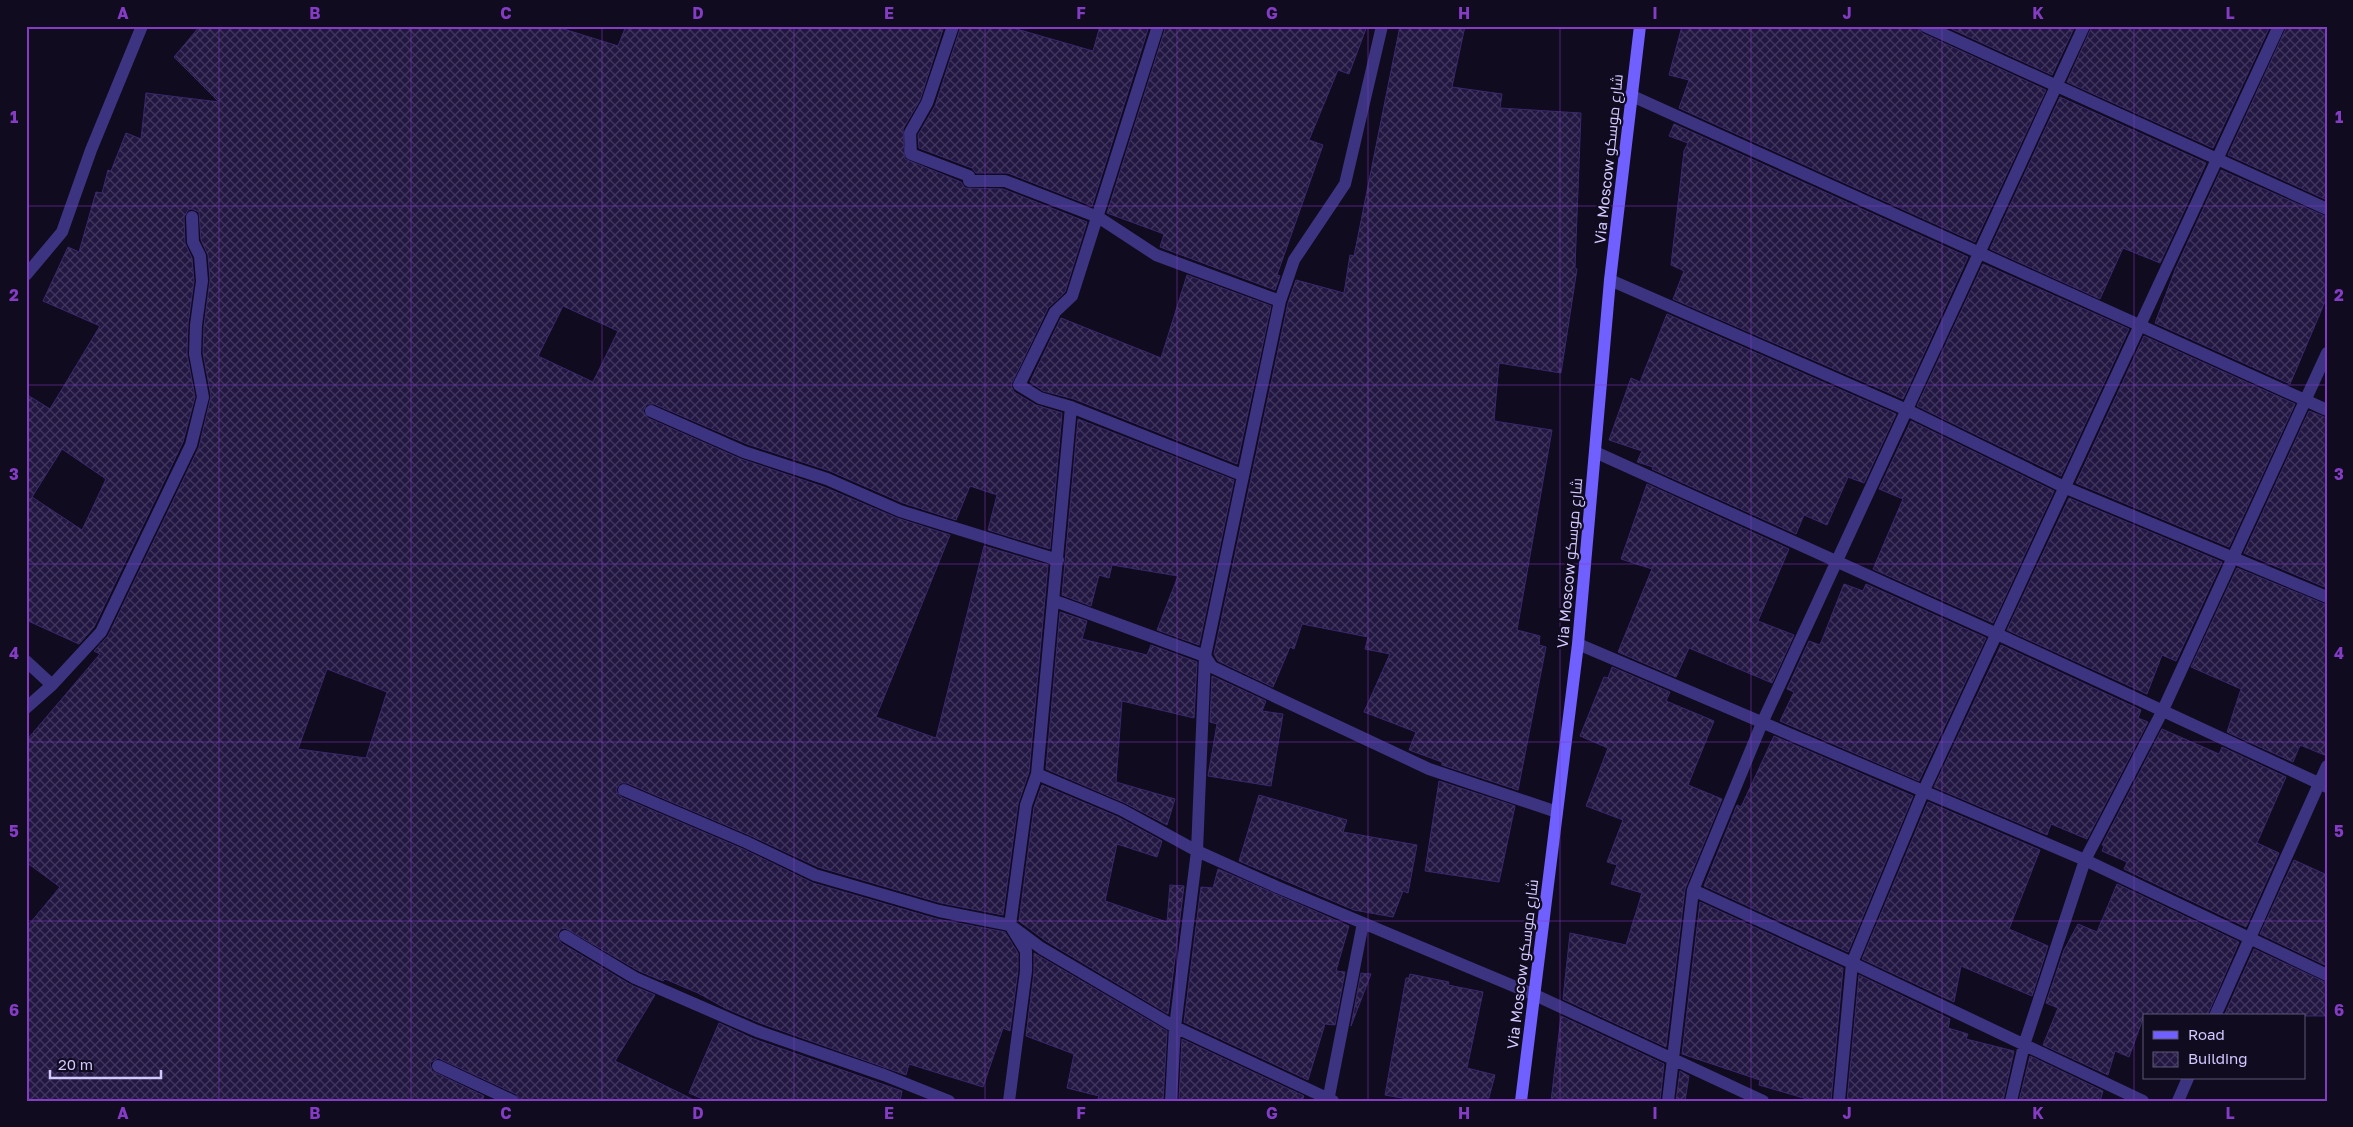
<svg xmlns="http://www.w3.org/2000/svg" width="2353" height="1127" viewBox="0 0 2353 1127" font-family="'Golos Text',Cairo,sans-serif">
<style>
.building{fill:url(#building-cross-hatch);stroke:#3a286e;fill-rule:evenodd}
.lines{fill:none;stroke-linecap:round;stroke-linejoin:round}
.service{stroke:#3c3480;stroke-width:12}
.minor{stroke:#3c3480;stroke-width:12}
.secondary{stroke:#6f60ff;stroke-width:12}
.grid{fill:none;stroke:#843cc5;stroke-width:1;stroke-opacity:0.55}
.labels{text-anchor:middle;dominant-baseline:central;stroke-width:4.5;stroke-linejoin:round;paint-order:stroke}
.street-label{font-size:15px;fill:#d3c9ff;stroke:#100b1f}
.neatline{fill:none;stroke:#843cc5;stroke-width:2}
.grid-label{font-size:16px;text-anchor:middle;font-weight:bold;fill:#843cc5}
</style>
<defs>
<pattern id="building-cross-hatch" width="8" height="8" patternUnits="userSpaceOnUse" patternTransform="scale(1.25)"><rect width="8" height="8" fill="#221741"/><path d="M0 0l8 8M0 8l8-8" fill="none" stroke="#41375e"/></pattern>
</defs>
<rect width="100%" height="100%" fill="#100b1f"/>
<path class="building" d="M200,26H554L618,46L626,26H944L920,100L903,129L905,159L961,182L965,188L1003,189L1087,222L1065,292L1048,308L1011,385L1014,392L1036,405L1062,413L1050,549L988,530L997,495L970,486L956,520L903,503L830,471L747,444L654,404H647L643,411L648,418L741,459L824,487L897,518L950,535L876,717L936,738L984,546L1048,565L1029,772L1018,804L1003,915L941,903L818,867L749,835L627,783H620L616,790L621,797L743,849L813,883L937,919L1005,932L1018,953V970L1010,1031L1003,1028L983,1087L909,1064L906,1075L760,1023L725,1008L698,993L665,979L663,981L639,971L565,928L561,929L557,935L561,943L631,985L655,995L615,1061L696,1101H521L516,1094L438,1058L430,1063L432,1071L484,1096L482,1101H26V928L60,887L26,862V741L100,654L94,651L108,636L199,447L211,396L203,353L204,326L210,280L208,255L201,240L199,212L192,209L188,210L184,217L185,243L192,258L194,281L188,324L187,354L195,397L183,442L94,627L79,644L26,620V394L50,409L100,326L43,301L68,247L79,252L96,192L102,193L108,170L111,171L126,133L141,139L146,93L219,102L174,57ZM563,306L618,331L593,382L538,356ZM62,449L106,479L82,530L32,497ZM327,669L387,692L366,758L298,749Z
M961,26H1006L1093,51L1100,26H1149L1092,206L1008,173H976L972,168L919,148L918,135L935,106Z
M1166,26H1367L1349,74L1338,70L1309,140L1323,145L1277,275L1280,276L1275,290L1160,247L1164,234L1107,213Z
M1400,26H1465L1452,87L1502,94L1500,108L1581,113L1575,268L1577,269L1561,373L1499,363L1494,421L1552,430L1517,630L1540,636L1539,645L1546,647L1518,790L1442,765V762L1409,750L1416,732L1364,712L1390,654L1365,649L1368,637L1302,624L1294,649L1290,647L1273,687L1218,661L1214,654L1288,303L1296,280L1344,293L1350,255L1354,256Z
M1682,26H1917L1922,33L2046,90L1975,242L1679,108L1689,80L1669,75Z
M1945,26H2075L2052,75Z
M2092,26H2270L2213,148L2067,82Z
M2287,26H2327V200L2228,155Z
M2060,97L2206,163L2160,263L2123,248L2100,299L1990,249Z
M1674,124L1968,257L1903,399L1673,299L1684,271L1671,265L1684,151L1688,143L1669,136Z
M2221,170L2327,217V297L2290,384L2155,323L2175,270Z
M1983,264L2129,329L2061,476L1917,406Z
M1187,275L1271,306L1237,464L1074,399L1043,391L1030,382L1061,318L1161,358Z
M1667,314L1896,414L1864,483L1848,477L1827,525L1804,515L1796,534L1652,469L1653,467L1637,462L1642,451L1609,440L1631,378L1640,382Z
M2144,336L2295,404L2229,547L2076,483Z
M2309,411L2327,418V588L2244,553Z
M1078,419L1234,480L1199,645L1157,630L1178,576L1112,565L1109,578L1099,575L1091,606L1062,595Z
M1911,421L2054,491L1993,623L1873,569L1903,499L1879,489Z
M1647,484L1789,549L1758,621L1794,635L1772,683L1689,648L1676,677L1618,652L1652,569L1621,559Z
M2069,498L2222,562L2176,661L2162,655L2147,694L2007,630Z
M2237,568L2327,605V756L2300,745L2293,762L2227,732L2241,689L2191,667Z
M1844,584L1863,591L1866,584L1986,638L1919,781L1780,721L1794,692L1787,689L1809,641L1820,645Z
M1060,612L1087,621L1082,639L1147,655L1151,645L1197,662L1194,718L1122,701L1116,782L1175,799L1167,825L1125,803L1046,769Z
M2001,645L2141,710L2138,718L2148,722L2087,839L2051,824L2047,835L1934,787Z
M1612,667L1670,692L1666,701L1714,721L1688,785L1722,799L1685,889L1666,1047L1563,999L1570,933L1626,945L1642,893L1611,884L1617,865L1607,862L1623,820L1586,806L1608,748L1580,736L1604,677L1608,678Z
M1212,676L1266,701L1262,711L1283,714L1271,786L1208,776L1217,724L1210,722Z
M2162,729L2219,754L2222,747L2286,777L2257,843L2279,853L2246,927L2124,869L2127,862L2102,851L2104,846L2102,845Z
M1774,736L1913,796L1848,952L1704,886L1737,805L1741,807Z
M1439,781L1515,806L1499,882L1425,871Z
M1042,785L1118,817L1162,841L1157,857L1117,844L1105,901L1167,922L1170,885L1184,886L1168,1014L1046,941L1019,921L1034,807Z
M1259,795L1347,820L1343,832L1417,845L1408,893L1403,891L1393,917L1354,910L1239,861Z
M1928,802L2040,850L2009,929L2048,946L2032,996L1961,966L1954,1002L1862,959Z
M2294,860L2327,875V966L2260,934Z
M1218,869L1349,926L1336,971L1345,972L1335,1025L1325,1024L1308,1080L1184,1022L1201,887L1213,888Z
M2117,884L2239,942L2207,1016H2144L2129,1057L2115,1051L2108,1075L2043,1045L2058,1008L2046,1003L2064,950L2078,924L2097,932Z
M1700,902L1843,968L1831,1101H1814L1759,1085L1760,1080L1682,1054Z
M2254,949L2327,983V1016H2224Z
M1034,953L1167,1031L1163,1101H1097L1099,1096L1067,1088L1074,1054L1026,1036L1034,972Z
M1361,973L1371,974L1351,1026Z
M1410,974L1449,982L1448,985L1483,992L1467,1068L1495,1075L1488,1101H1419L1385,1095L1406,978H1409Z
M1859,975L1950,1019L1948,1028L1968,1034L1966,1039L2014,1051L2003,1101H1847Z
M1561,1016L1664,1064L1660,1101H1551Z
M719,1023L754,1039L902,1091L900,1101H707L689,1093Z
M1182,1039L1304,1096L1302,1101H1179Z
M2030,1056L2103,1091L2100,1101H2019Z
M1680,1071L1689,1076L1685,1101H1676Z"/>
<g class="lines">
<path class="service" d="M1925,26L2327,209
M1630,95L2327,410
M1610,280L1907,410L2066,488L2327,597
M1595,452L1997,634L2327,787
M1578,644L2085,860L2327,975
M1693,890L1852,963L2143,1101
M1535,995L1763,1101
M2215,1016L2327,766
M1668,1101L1693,890L1762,723L2084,26
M1839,1101L1852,963L1924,790L2279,26
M2011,1101L2024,1045L2085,860L2162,712L2327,353
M2178,1101L2188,1078"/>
<path class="minor" d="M953,26L927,103L910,133L911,154L969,176V181H1005L1098,217L1156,255L1280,301
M26,275L62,232L91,150L142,26
M1071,407L1242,475
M651,411L744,452L827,479L900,511L1058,560
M1055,601L1205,656L1212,667L1429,769L1557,812
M26,661L52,685
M26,708L52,685L101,632L191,445L203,397L195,354L196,325L202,281L200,256L193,242L192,217
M1037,774L1122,810L1197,851L1277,887L1535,995
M624,790L746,842L815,875L939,911L1010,925L1041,948L1175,1027L1333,1101
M565,936L635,978L757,1031L884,1075L949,1101
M438,1066L513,1101
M1009,1101L1026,971V951L1010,925L1026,805L1037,774L1071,407L1040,398L1019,385L1055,312L1072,296L1158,26
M1171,1101L1175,1027L1197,851L1205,656L1280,301L1294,260L1345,184L1382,26
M1328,1101L1363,923"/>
<path class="secondary" d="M1521,1101L1578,644L1610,280L1640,26"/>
</g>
<path class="grid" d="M219,26V1101M411,26V1101M602,26V1101M794,26V1101M985,26V1101M1177,26V1101M1368,26V1101M1560,26V1101M1751,26V1101M1942,26V1101M2134,26V1101M26,206H2327M26,385H2327M26,564H2327M26,742H2327M26,921H2327"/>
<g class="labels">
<g class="street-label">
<text transform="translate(1608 159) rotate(-84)">Via Moscow شارع موسكو</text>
<text transform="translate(1569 563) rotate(-85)">Via Moscow شارع موسكو</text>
<text transform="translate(1522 964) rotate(-83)">Via Moscow شارع موسكو</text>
</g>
</g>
<rect width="2353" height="1127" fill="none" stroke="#100b1f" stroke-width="55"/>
<rect x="2143" y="1014" width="162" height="65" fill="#100b1f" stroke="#5e5779"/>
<rect x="2153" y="1031" width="25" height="8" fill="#6f60ff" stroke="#5e5779"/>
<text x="2188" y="1040" font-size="15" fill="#d3c9ff">Road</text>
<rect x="2153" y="1052" width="25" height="15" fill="url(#building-cross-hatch)" stroke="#5e5779"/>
<text x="2188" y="1064" font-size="15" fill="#d3c9ff">Building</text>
<path d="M50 1070v8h111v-8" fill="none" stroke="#d3c9ff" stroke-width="2.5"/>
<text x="58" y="1070" font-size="15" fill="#d3c9ff" stroke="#100b1f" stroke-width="4" paint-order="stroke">20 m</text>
<rect x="28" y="28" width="2298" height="1072" class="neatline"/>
<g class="grid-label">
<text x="123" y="19">A</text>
<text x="315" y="19">B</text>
<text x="506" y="19">C</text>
<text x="698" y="19">D</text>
<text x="889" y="19">E</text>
<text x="1081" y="19">F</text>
<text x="1272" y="19">G</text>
<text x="1464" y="19">H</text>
<text x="1655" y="19">I</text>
<text x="1847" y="19">J</text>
<text x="2038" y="19">K</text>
<text x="2230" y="19">L</text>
<text x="14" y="123">1</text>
<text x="2339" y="123">1</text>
<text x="14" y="301">2</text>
<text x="2339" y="301">2</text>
<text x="14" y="480">3</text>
<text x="2339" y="480">3</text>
<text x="14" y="659">4</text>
<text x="2339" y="659">4</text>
<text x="14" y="837">5</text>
<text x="2339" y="837">5</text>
<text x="14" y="1016">6</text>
<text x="2339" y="1016">6</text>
<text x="123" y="1119">A</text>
<text x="315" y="1119">B</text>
<text x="506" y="1119">C</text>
<text x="698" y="1119">D</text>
<text x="889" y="1119">E</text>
<text x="1081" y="1119">F</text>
<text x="1272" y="1119">G</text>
<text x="1464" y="1119">H</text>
<text x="1655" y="1119">I</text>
<text x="1847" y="1119">J</text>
<text x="2038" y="1119">K</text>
<text x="2230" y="1119">L</text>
</g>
</svg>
